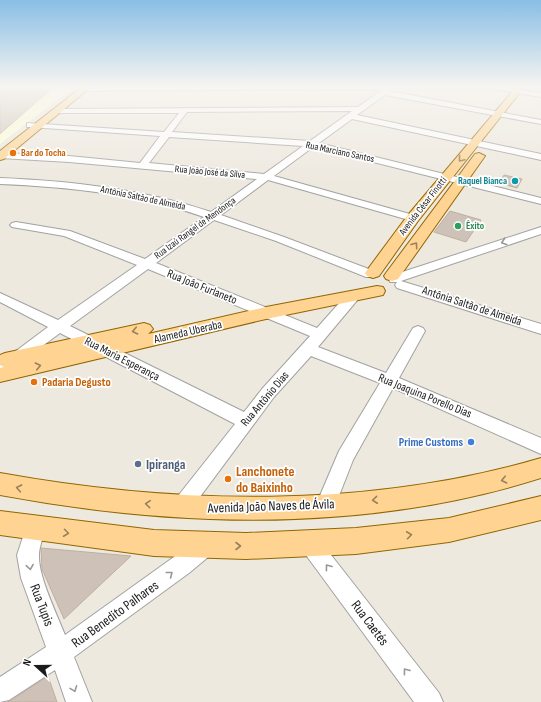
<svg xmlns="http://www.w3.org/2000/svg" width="541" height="702" viewBox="0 0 541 702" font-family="'Sofia Sans Condensed',sans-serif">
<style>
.education{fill:#feffd6}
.building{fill:#cec2b8;stroke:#c0afa0}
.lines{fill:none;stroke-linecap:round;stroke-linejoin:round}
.minor-casing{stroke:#a2a2a2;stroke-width:2}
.major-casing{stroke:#916600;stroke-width:2}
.minor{fill:#fff;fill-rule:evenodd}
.major{fill:#ffd492;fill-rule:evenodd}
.oneway{stroke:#98815c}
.oneway2{stroke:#989898}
.food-dot{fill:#e8710a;stroke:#fff;stroke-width:1.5}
.culture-dot{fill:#0f9aa8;stroke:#fff;stroke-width:1.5}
.leisure-dot{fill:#2e9e5b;stroke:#fff;stroke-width:1.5}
.shop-dot{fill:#3f7fe0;stroke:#fff;stroke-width:1.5}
.service-dot{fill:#5c6f8a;stroke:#fff;stroke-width:1.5}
.labels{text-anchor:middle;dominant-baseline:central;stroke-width:3.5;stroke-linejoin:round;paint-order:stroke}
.far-street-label{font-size:10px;fill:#1b1b1b;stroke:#fff}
.far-food-label{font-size:10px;font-weight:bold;fill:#c56008;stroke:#fff;text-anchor:start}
.far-culture-label{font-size:10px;font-weight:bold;fill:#0d838f;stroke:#fff;text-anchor:end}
.far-leisure-label{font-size:10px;font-weight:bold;fill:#27864d;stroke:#fff;text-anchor:start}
.street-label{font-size:12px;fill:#1b1b1b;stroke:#fff}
.food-label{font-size:12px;font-weight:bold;fill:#c56008;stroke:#fff;text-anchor:start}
.shop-label{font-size:12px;font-weight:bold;fill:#366cbe;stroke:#fff;text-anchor:end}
.near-service-label{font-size:14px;font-weight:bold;fill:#4e5e75;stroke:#fff;text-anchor:start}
.near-food-label{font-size:14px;font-weight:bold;fill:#c56008;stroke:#fff;text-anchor:start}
.near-street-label{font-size:14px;fill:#1b1b1b;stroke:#fff}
</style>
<rect width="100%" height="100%" fill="#eee9df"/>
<path class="education" d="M0,86H75L0,144Z"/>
<path class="building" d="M3,89H35L50,90L0,134V91Z
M504,175L522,179L517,188L499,183Z
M450,211L481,220L466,242L434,232Z
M41,548L131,556L64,619L42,569Z
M48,676L57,702H7L10,701Z"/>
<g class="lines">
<g class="minor-casing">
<path id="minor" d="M272,86H395L390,91L541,120V124L385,95L357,115L541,154V160L352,119L319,143L541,198V204L313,147L274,176L417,216L419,218L417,220H409L268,180L221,215L284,237L374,271L376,274L374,277H366L276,241L214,220L156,263L317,328L349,292H359L361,295L359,298L318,347L386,373L413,328L418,326L423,328L425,331L399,378L541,438V454L393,388L353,460L333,511L326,514L319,511L316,505L339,451L380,383L311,356L274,397L188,513L181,516L174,513L171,507L174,501L235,424L60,333L21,362L6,376L0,378V363L48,327L0,302V293L58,320L137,265L64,236L12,227L10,225L12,223L16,222L70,231L145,259L204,217C138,194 69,187 0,184V178C71,181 143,189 211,212L257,179L69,162L0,158V154L2,153L69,156L140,163L160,136L30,127H27V123L164,132L179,113H57L53,111L57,109L358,107L383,89L83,91L79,89L83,87ZM352,111L310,141L172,132L187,112ZM169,137L303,146L264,174L149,163ZM148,269L310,336L262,389L244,412L70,326Z
M483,86H498L541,93V97L487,88Z
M541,227V234L401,281L541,324V334L397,288L395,285L397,282H390L389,279L390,276Z
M35,519L42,522C47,534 39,543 39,555C38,576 57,614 65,635L199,539L206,536L213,539L216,546L213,553L189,573L74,657L92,702H66L55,670L9,700L0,702V677L46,647L21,578L17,555L28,522Z
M310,534L317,537L439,693L443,702H414L303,551L300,544L303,537Z"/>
</g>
<g class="major-casing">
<path id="major" d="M83,86H92L4,159L0,160V151Z
M517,86H525L418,221L379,276L373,278L367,276L365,273L408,215Z
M479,153L485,156L398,279L392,281L386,279L384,276L386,273L475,154Z
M377,286L383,287L385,291L383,295L266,319L0,382V368L4,367L0,365V355L5,353L144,323L150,325L153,329L148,334L266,307Z
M541,458V478C367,533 177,528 0,495V473C177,505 367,509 541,458Z
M541,496V520L449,542L356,554L246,559L154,556L0,535V511L154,530L246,533L356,528L449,518Z"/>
</g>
<use href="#minor" class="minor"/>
<use href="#major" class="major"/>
</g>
<defs><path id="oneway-chevron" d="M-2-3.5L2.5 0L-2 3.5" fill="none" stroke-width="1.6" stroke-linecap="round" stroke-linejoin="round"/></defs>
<g class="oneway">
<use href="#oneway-chevron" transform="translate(461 159) rotate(130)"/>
<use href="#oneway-chevron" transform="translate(415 245) rotate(-54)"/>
<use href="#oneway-chevron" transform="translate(135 331) rotate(168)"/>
<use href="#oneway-chevron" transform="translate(38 366) rotate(-12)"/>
<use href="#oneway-chevron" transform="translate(504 480) rotate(167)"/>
<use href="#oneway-chevron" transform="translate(19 488) rotate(-169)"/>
<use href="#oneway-chevron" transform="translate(375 500) rotate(174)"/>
<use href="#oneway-chevron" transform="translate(148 504) rotate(-175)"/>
<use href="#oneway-chevron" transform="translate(66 533) rotate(7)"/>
<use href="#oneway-chevron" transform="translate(409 535) rotate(-7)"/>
<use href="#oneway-chevron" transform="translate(238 546)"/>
</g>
<g class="oneway2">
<use href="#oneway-chevron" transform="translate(504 242) rotate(162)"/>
<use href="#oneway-chevron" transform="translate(30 567) rotate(81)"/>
<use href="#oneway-chevron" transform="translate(328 567) rotate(-127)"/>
<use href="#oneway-chevron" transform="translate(170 574) rotate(-38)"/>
<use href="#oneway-chevron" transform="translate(406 671) rotate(-127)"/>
<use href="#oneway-chevron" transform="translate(74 689) rotate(69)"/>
</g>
<linearGradient id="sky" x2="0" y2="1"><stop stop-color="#89bee5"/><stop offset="0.47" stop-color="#f7f5f1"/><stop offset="1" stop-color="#f7f5f1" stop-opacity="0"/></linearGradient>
<rect width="541" height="184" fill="url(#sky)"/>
<g class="food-dot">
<circle cx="13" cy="153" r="4"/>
<circle cx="34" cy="382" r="4"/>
<circle cx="228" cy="479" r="4"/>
</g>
<circle class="culture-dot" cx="515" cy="181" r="4"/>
<circle class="leisure-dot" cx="458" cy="226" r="4"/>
<circle class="shop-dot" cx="471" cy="442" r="4"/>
<circle class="service-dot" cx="138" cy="464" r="4"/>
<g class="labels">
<g class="far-street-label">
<text transform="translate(340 152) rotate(12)">Rua Marciano Santos</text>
<text transform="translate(210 172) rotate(5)">Rua João José da Silva</text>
<text transform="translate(143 198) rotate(12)">Antônia Saltão de Almeida</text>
<text transform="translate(423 206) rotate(-52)">Avenida César Finotti</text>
<text transform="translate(195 228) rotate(-36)">Rua Izaú Rangel de Mendonça</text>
</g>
<g class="far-food-label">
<text x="21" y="153">Bar do Tocha</text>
</g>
<g class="far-culture-label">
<text x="507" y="181">Raquel Bianca</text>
</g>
<g class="far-leisure-label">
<text x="466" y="226">Êxito</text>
</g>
<g class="street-label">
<text transform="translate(202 287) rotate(22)">Rua João Furlaneto</text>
<text transform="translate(472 306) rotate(18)">Antônia Saltão de Almeida</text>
<text transform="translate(188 332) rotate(-13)">Alameda Uberaba</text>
<text transform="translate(122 359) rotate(27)">Rua Maria Esperança</text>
<text transform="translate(425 396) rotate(22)">Rua Joaquina Porello Dias</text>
<text transform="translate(265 399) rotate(-50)">Rua Antônio Dias</text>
</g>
<g class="food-label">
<text x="42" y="382">Padaria Degusto</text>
</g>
<g class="shop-label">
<text x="463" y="442">Prime Customs</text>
</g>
<g class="near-service-label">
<text x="146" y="464">Ipiranga</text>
</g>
<g class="near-food-label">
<text x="236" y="471">Lanchonete<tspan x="236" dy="16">do Baixinho</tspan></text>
</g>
<g class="near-street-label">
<text transform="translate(271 506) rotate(-2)">Avenida João Naves de Ávila</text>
<text transform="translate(42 605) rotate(69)">Rua Tupis</text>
<text transform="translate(115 614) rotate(-36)">Rua Benedito Palhares</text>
<text transform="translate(370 623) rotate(53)">Rua Caetés</text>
</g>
</g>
<g transform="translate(36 666) rotate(291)" stroke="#ffffff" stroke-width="3" paint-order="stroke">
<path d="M0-3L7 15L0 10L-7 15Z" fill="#1b1b1b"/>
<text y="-6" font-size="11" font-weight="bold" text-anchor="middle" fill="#1b1b1b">N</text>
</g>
</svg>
